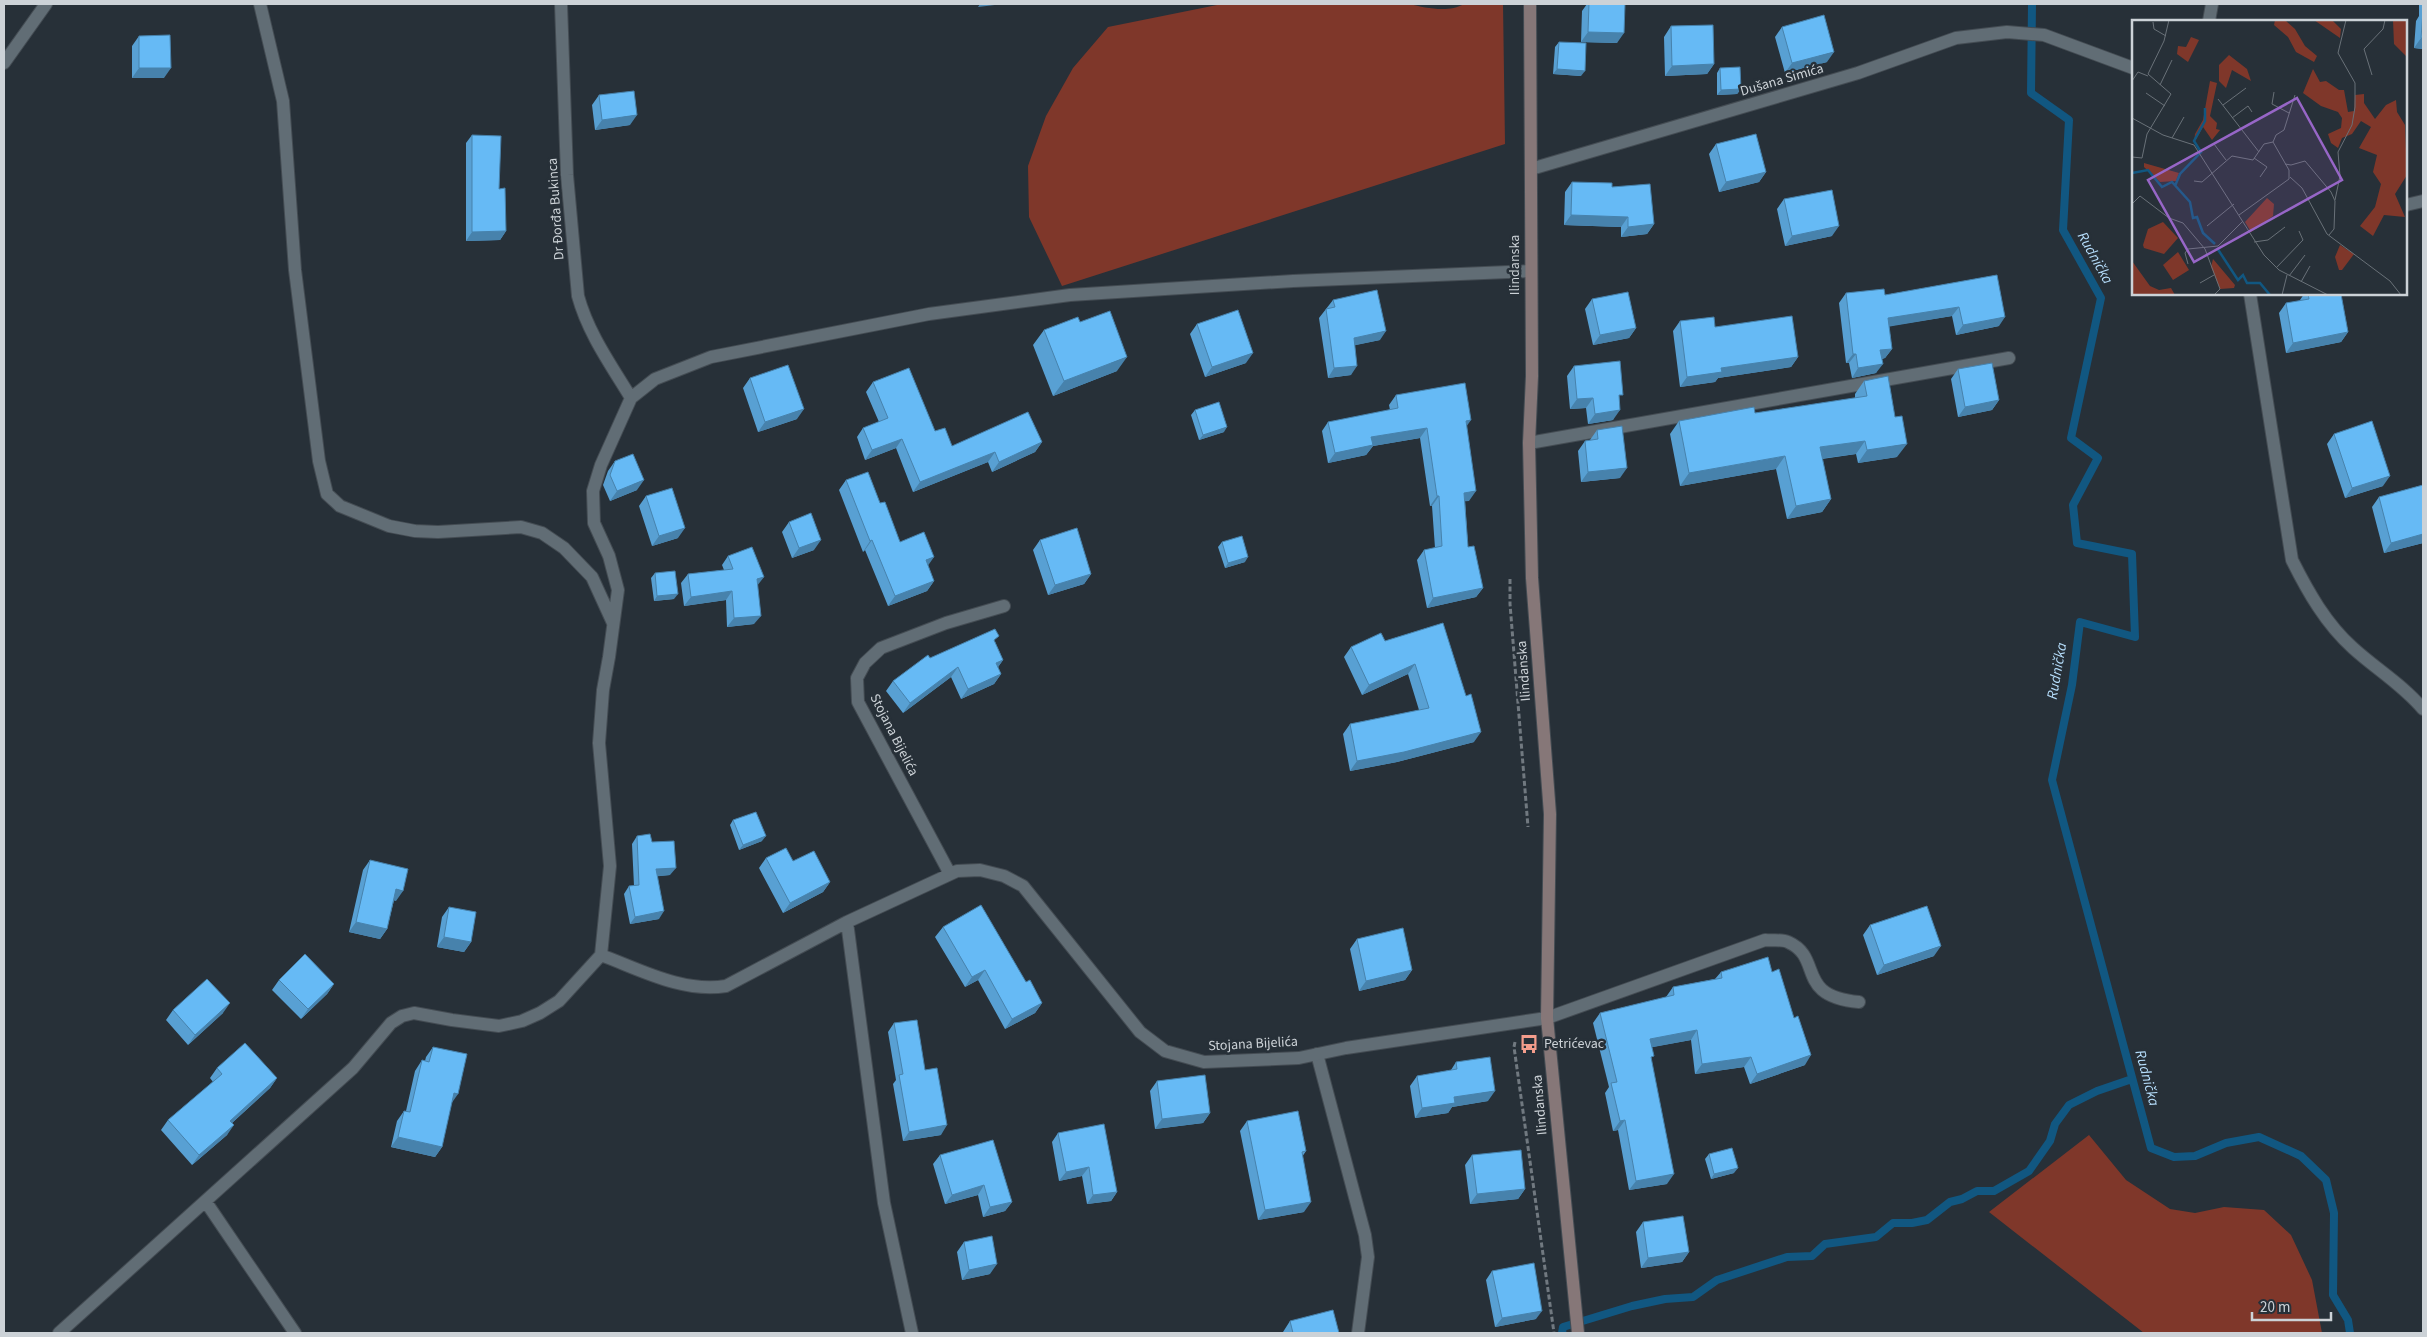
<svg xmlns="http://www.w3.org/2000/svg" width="2427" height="1337" viewBox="0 0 2427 1337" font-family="'Source Sans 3',sans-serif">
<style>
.green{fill:#7f372a}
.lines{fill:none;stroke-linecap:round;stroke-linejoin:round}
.stream{stroke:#115781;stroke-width:8}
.lane-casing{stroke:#444c53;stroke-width:14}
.street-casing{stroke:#444c53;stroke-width:14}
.secondary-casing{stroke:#444c53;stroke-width:14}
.path{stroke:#717980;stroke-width:3;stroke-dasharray:5 2.5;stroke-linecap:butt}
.lane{stroke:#616d75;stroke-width:12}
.street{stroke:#616d75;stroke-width:12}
.secondary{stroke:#867778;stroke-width:12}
.wall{fill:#58a0d3}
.shaded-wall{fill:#4782ac}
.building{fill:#66baf5;stroke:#4782ac}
.labels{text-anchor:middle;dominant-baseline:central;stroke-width:5;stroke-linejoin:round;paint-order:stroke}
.street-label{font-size:14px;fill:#ccd2d7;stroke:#273038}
.poi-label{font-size:14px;fill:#ccd2d7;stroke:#273038;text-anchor:start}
.water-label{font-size:15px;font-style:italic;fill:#b6defc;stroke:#273038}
.inset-river{fill:none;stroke:#115781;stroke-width:2.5}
.inset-road{fill:none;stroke:#697178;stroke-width:1}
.view{fill:#9766c7;fill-opacity:0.15;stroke:#9766c7;stroke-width:2.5}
.inset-edge{fill:none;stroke:#ccd2d7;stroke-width:2.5}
</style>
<rect width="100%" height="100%" fill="#273038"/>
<path class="green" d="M1222,4H1410C1425,8 1449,13 1464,4H1503L1505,144L1062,286L1029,217L1028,166L1046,116L1073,68L1108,27Z
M2089,1135L2126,1180L2170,1209L2195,1213L2224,1207L2264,1210L2291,1235L2312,1280L2322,1333H2144L1989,1212Z"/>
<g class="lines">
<path class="stream" d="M2032,4L2031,93L2069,120L2063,230L2101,298L2071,438L2098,458L2073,505L2077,543L2132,554L2135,637L2080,622L2072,685L2052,780L2151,1148L2174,1157L2195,1156L2226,1143L2259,1137L2301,1156L2326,1180L2334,1213L2333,1295L2348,1320L2350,1333
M1562,1333L1563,1327L1632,1306L1665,1299L1693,1297L1717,1280L1787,1257L1812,1256L1825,1244L1876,1237L1893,1223H1912L1927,1220L1950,1202L1962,1199L1977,1191H1994L2029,1171L2050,1141L2055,1124L2069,1105L2097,1091L2132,1079"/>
<g class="lane-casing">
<path id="lane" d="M1317,1054L1365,1235L1368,1257L1358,1333"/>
</g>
<g class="street-casing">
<path id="street" d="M260,4L283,101L295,270L319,461L327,494L340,506L389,526L415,531L438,532L521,527L542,533L564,548L592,577L613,623
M561,4L567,175L578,296C588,333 611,365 631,398
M2209,21L2212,4
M4,63L46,4
M1531,169L1858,73L1956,38L2007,32L2044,35L2133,68
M2406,205L2423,201
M2250,294L2292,560C2308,592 2326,624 2353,648C2376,669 2403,685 2423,709
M1529,443L2009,358
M950,874L858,702L857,678L865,663L881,648L946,623L1004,606
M847,922L884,1203L912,1333
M601,955C641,970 683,993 726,986L847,922L957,871L980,870L1004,876L1023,886L1140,1032L1165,1051L1204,1062L1299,1058L1346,1048L1547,1018L1765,940C1772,941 1782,939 1788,942C1824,958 1794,996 1859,1002
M206,1202L295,1333
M59,1333L353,1068L391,1023L402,1016L414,1013L452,1020L499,1026L522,1021L540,1013L559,1001L601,955L610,866L599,743L603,690L609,657L618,590L609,556L594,523L593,491L601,465L631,398L655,379L711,357L929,314L1070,295L1293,281L1530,271"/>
</g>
<g class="secondary-casing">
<path id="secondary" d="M1530,4L1532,376L1529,443L1532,578L1550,814L1547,1018L1578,1333"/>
</g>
<path class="path" d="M1510,579V604L1528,827
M1515,1042L1514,1047L1554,1333"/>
<use href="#lane" class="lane"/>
<use href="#street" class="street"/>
<use href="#secondary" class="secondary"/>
</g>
<path class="wall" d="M1587,4H1625L1617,43L1581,42L1582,11Z
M2419,4H2423V49L2414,48L2416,21L2419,16Z
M1671,26L1714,64L1707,74L1665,76L1664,37Z
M1782,27L1827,62L1785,73L1775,37Z
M139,36L164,78H132V46Z
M1559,42L1581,76L1553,74L1555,47Z
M1720,68L1741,89L1737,94L1717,95V73Z
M599,95L630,125L595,130L592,105Z
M472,135L499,189L506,231L500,240L466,241V143Z
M1716,144L1766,172L1759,182L1719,192L1709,154Z
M1572,182L1612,187L1654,224L1647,234L1621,237V227L1564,225L1565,192Z
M1784,199L1832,236L1785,246L1777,209Z
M1997,275L1999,326L1956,335L1952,316L1889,326L1892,349L1885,358L1882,359L1876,373L1852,378L1849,363H1846L1839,303L1846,293L1885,295Z
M2304,294H2341L2348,332L2341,342L2286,353L2279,313L2286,303L2301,301L2300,300Z
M1592,299L1636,328L1629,338L1593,345L1585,309Z
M1333,300L1380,340L1355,345L1351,375L1328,378L1319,318Z
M1680,321L1715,327L1798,357L1791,367L1718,378L1715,382L1680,387L1673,331Z
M1080,322L1117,371L1053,396L1033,345L1044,330Z
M1197,324L1246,363L1205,377L1190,334Z
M1574,366L1619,400L1613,420L1588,424L1586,408L1570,409L1567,376Z
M1958,369L1999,400L1992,410L1958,417L1951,379Z
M750,378L797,419L758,432L743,388Z
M1864,381L1897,457L1858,463L1856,454L1822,459L1831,499L1822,512L1787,519L1776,469L1680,486L1670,434L1679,421L1755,413L1855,398V394Z
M873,382L952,446L1042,442L1035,452L992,472L988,462L913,492L896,448L865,460L857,437L863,428L879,422L866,392Z
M1396,395L1467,426L1469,501H1465L1468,547L1483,588L1476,597L1427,608L1417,560L1424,550L1435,548L1432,506H1430L1420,438L1373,446L1366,455L1328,463L1322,431L1328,422L1390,410L1389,405Z
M1195,410L1224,432L1199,440L1191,415Z
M1597,430L1620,478L1581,482L1578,451L1585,441L1590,440Z
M2334,434L2383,486L2345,498L2327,444Z
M615,461L637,490L610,501L603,485L608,471Z
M846,480L880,503L900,542L934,581L927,591L888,606L865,550L863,552L839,490Z
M2423,485V543L2384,553L2372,507L2379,497Z
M646,496L678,538L652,546L639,506Z
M789,522L814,550L792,558L782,532Z
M1040,540L1091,574L1084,584L1048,595L1033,550Z
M1222,542L1245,562L1225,568L1218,547Z
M728,556L758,585L754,624L727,627L726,600L684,606L681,583L688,574L724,570L722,565Z
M655,573L674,599L654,601L651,578Z
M1443,623L1474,742L1397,762L1350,771L1343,734L1350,724L1419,710L1408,674L1362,695L1344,657L1351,647L1385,641Z
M995,642L1003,660L998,667L1001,674L994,684L961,699L951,677L903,713L886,691L893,681L930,658Z
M733,820L762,841L739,850L730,825Z
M637,836L652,842L670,875L658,876L659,919L630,924L624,894L629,886H634L632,844Z
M766,858L793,861L830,882L823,892L783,913L759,868Z
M370,860L396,901L394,900L387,929L380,939L349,932L363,870Z
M449,907L471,942L464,952L437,947L442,917Z
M1870,925L1934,956L1877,975L1863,935Z
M943,927L1042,1003L1035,1013L1005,1029L978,980L965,987L935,937Z
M1357,939L1412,970L1405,980L1359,991L1350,949Z
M1721,972L1805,1065L1750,1084L1744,1067L1695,1074L1691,1040L1652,1047L1651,1060L1667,1184L1629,1190L1618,1130L1613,1131L1605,1093L1609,1087L1593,1023L1600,1013L1666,997L1673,987L1715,979Z
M279,980L334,984L327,994L301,1019L272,990Z
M173,1010L223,1013L188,1045L166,1020Z
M894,1023L941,1135L903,1141L893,1084L896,1080L888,1032Z
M433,1047L451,1104L442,1147L435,1157L391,1147L397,1121L404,1111H406L415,1071L422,1060L425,1061L426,1057Z
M1456,1062L1488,1101L1452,1107L1448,1113L1415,1118L1410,1086L1417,1076L1451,1070Z
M217,1068L277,1078L270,1088L232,1123L227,1135L192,1165L161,1130L168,1120L213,1082L210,1078Z
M1157,1081L1210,1113L1203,1123L1155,1129L1150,1091Z
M1247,1121L1306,1151L1302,1157L1304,1212L1258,1220L1240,1131Z
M1058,1133L1117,1192L1111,1201L1087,1204L1082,1176L1059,1181L1052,1142Z
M1709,1154L1734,1173L1711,1179L1705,1159Z
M940,1155L1012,1202L1005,1211L983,1217L978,1195L945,1204L933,1164Z
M1472,1155L1525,1189L1518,1199L1470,1204L1465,1165Z
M1643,1222L1689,1252L1682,1262L1641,1268L1636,1232Z
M964,1242L990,1274L962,1280L957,1252Z
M1492,1271L1536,1319L1495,1327L1486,1280Z
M1290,1321L1339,1333H1283V1332Z"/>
<path class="shaded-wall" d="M980,4H1003L978,7Z
M1588,32L1624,33L1617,43L1581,42Z
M2421,38H2423V49L2414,48Z
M1834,52L1827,62L1785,73L1792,63Z
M1714,64L1707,74L1665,76L1672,66Z
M139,68H171L164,78H132Z
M1557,69L1585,71L1581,76L1553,74Z
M1741,89L1737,94L1717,95L1721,90Z
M637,115L630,125L595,130L602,120Z
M1766,172L1759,182L1719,192L1726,182Z
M1571,215L1628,217L1621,227L1564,225Z
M1654,224L1647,234L1621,237L1628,227Z
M1839,226L1832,236L1785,246L1792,236Z
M506,231L500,240L466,241L472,232Z
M1959,307L1952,316L1881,328L1888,318Z
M2005,317L1999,326L1956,335L1963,325Z
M1636,328L1629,338L1593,345L1600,335Z
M1386,331L1380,340L1347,347L1354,338Z
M2348,332L2341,342L2286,353L2293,343Z
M1892,349L1885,358L1874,360L1880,350Z
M1253,353L1246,363L1205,377L1212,367Z
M1853,354H1856L1849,363H1846Z
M1127,357L1117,371L1053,396L1064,381Z
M1798,357L1791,367L1718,378L1715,382L1680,387L1687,377L1721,368Z
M1883,364L1876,373L1852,378L1858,368Z
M1357,366L1351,375L1328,378L1334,368Z
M1593,398L1586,408L1570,409L1577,399Z
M1999,400L1992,410L1958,417L1965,407Z
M804,409L797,419L758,432L765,422Z
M1620,410L1613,420L1588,424L1595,414Z
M1471,420L1464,430L1466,421Z
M1227,427L1224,432L1199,440L1203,435Z
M1427,428L1420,438L1373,446L1366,455L1328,463L1335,453L1371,437Z
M902,439L896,448L865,460L872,450Z
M1865,441L1856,454L1811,460L1820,447Z
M1042,442L1035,452L992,472L999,462Z
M1907,444L1897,457L1858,463L1867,450Z
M995,452L988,462L913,492L920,482Z
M1785,456L1776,469L1680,486L1689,473Z
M1627,468L1620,478L1581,482L1588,472Z
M2390,476L2383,486L2345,498L2352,488Z
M644,480L637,490L610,501L617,491Z
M1476,491L1469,501L1457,502L1464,493Z
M1437,496H1439L1432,506H1430Z
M1831,499L1822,512L1787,519L1796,506Z
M685,528L678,538L652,546L659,536Z
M2423,534V543L2384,553L2391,543Z
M821,540L814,550L792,558L799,548Z
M872,540L865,550L863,552L870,541Z
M934,557L927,567L926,560Z
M1248,557L1245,562L1225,568L1228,563Z
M1091,574L1084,584L1048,595L1055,585Z
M764,577L757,586V579Z
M934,581L927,591L888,606L895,596Z
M1483,588L1476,597L1427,608L1433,598Z
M732,591L726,600L684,606L691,597Z
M678,594L674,599L654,601L657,596Z
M761,616L754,624L727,627L734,618Z
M1003,660L996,670V663Z
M1415,664L1408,674L1362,695L1369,685Z
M958,667L951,677L903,713L910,703Z
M1001,674L994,684L961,699L968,689Z
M1481,732L1474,742L1397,762L1350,771L1357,761Z
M766,836L762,841L739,850L743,845Z
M676,868L670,875L651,877L656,869Z
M830,882L823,892L783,913L790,903Z
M396,889L403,891L396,901L389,899Z
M664,911L659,919L630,924L635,917Z
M356,922L387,929L380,939L349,932Z
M444,937L471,942L464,952L437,947Z
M1941,946L1934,956L1877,975L1884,965Z
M985,970L978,980L965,987L972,977Z
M1412,970L1405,980L1359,991L1366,981Z
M334,984L327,994L301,1019L308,1009Z
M230,1003L223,1013L188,1045L195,1035Z
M1042,1003L1035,1013L1005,1029L1012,1019Z
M1697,1030L1691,1040L1643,1049L1650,1039Z
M1811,1055L1805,1065L1750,1084L1757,1074Z
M1751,1057L1744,1067L1695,1074L1702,1064Z
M277,1078L270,1088L223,1131L230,1121Z
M1495,1091L1488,1101L1452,1107L1448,1113L1415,1118L1422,1108L1454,1097Z
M454,1093L458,1094L451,1104Z
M1210,1113L1203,1123L1155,1129L1162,1119Z
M1625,1120L1618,1130L1613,1131L1620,1121Z
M234,1125L227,1135L192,1165L199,1155Z
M947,1125L941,1135L903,1141L909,1132Z
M398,1137L442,1147L435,1157L391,1147Z
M1089,1167L1082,1176L1059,1181L1066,1172Z
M1738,1168L1734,1173L1711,1179L1714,1174Z
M1674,1174L1667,1184L1629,1190L1636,1181Z
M984,1185L978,1195L945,1204L952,1195Z
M1525,1189L1518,1199L1470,1204L1477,1194Z
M1117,1192L1111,1201L1087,1204L1093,1195Z
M1012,1202L1005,1211L983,1217L990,1207Z
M1311,1202L1304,1212L1258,1220L1265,1210Z
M1689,1252L1682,1262L1641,1268L1648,1258Z
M997,1264L990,1274L962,1280L969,1270Z
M1542,1311L1536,1319L1495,1327L1502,1318Z"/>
<path class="building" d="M1589,4H1625L1624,33L1588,32Z
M2423,11V38H2421Z
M1824,15L1834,52L1792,63L1782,27Z
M1713,25L1714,64L1672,66L1671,26Z
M170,35L171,68H139V36Z
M1559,42L1586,43L1585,71L1557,69Z
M1740,67L1741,89L1721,90L1720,68Z
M634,91L637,115L602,120L599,95Z
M1756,134L1766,172L1726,182L1716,144Z
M472,135L501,136L499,189L505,188L506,231L472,232Z
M1572,182L1612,183V187L1650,184L1654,224L1628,227V217L1571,215Z
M1832,190L1839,226L1792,236L1784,199Z
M1997,275L2005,317L1963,325L1959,307L1888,318L1892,349L1880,350L1883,364L1858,368L1856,354H1853L1846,293L1884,289L1885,295Z
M1377,290L1386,331L1354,338L1357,366L1334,368L1326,309L1335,307L1333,300Z
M1628,292L1636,328L1600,335L1592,299Z
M2308,294H2341L2348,332L2293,343L2286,303L2309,299Z
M1238,310L1253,353L1212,367L1197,324Z
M1110,311L1127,357L1064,381L1044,330L1078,317L1080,322Z
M1792,316L1798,357L1721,368L1722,372L1687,377L1680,321L1714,317L1715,327Z
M1620,361L1623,395H1619L1620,410L1595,414L1593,398L1577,399L1574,366Z
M1992,363L1999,400L1965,407L1958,369Z
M788,365L804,409L765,422L750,378Z
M909,368L935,431L945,428L952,446L1028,412L1042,442L999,462L995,452L920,482L902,439L872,450L863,428L888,418L873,382Z
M1888,376L1895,417L1902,416L1907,444L1867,450L1865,441L1820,447L1831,499L1796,506L1785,456L1689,473L1679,421L1754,407L1755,413L1867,396L1864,381Z
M1465,383L1471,420L1466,421L1476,491L1464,493L1468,547L1474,546L1483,588L1433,598L1424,550L1442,546L1439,496H1437L1427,428L1371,437L1373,445L1335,453L1328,422L1398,408L1396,395Z
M1219,402L1227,427L1203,435L1195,410Z
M2372,421L2390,476L2352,488L2334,434Z
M1622,426L1627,468L1588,472L1585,441L1598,439L1597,430Z
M633,454L644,480L617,491L610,475L615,461Z
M868,472L880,503L885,502L900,542L924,532L934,557L926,560L934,581L895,596L872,540L870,541L846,480Z
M2423,485V534L2391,543L2379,497Z
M672,488L685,528L659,536L646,496Z
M811,513L821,540L799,548L789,522Z
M1077,528L1091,574L1055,585L1040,540Z
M1242,536L1248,557L1228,563L1222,542Z
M752,547L764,577L757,579L761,616L734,618L732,591L691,597L688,574L733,569L728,556Z
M675,571L678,594L657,596L655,573Z
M1443,623L1466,696L1471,694L1481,732L1404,752L1357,761L1350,724L1429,708L1415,664L1369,685L1351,647L1381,633L1385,641Z
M995,629L999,636L994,640L1003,660L996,663L1001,674L968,689L958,667L910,703L893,681L928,655L930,658Z
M756,812L766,836L743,845L733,820Z
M650,834L652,842L674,841L676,868L656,869L664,911L635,917L629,886L639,885L637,836Z
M786,848L793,861L814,851L830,882L790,903L766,858Z
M370,860L408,869L403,891L396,889L387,929L356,922Z
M981,905L1026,982L1030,980L1042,1003L1012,1019L985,970L972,977L943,927Z
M1927,906L1941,946L1884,965L1870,925Z
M449,907L476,912L471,942L444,937Z
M1403,928L1412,970L1366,981L1357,939Z
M305,954L334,984L308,1009L279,980Z
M1768,957L1772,972L1779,969L1794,1018L1798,1016L1811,1055L1757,1074L1751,1057L1702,1064L1697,1030L1650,1039L1654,1056L1651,1057L1674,1174L1636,1181L1625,1120L1620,1121L1611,1083L1617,1082L1600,1013L1674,995L1673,987L1722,978L1721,972Z
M207,979L230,1003L195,1035L173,1010Z
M917,1020L925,1070L937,1068L947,1125L909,1132L899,1075L903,1074L894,1023Z
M245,1043L277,1078L230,1121L234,1125L199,1155L168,1120L222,1074L217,1068Z
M433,1047L467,1054L458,1094L454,1093L442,1147L398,1137L404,1111L410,1112L422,1060L429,1062Z
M1490,1057L1495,1091L1454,1097L1455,1103L1422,1108L1417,1076L1457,1069L1456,1062Z
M1205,1075L1210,1113L1162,1119L1157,1081Z
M1298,1111L1306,1151L1302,1152L1311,1202L1265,1210L1247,1121Z
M1104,1124L1117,1192L1093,1195L1089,1167L1066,1172L1058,1133Z
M993,1140L1012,1202L990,1207L984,1185L952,1195L940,1155Z
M1732,1148L1738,1168L1714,1174L1709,1154Z
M1521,1150L1525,1189L1477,1194L1472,1155Z
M1683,1216L1689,1252L1648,1258L1643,1222Z
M992,1236L997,1264L969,1270L964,1242Z
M1534,1263L1542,1311L1502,1318L1492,1271Z
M1333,1310L1339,1333H1293L1290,1321Z"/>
<defs>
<g id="bus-bare" transform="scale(1.5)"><path d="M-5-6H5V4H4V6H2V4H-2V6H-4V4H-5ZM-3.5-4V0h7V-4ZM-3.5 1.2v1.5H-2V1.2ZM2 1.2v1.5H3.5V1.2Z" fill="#f49d8c" stroke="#273038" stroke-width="2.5" paint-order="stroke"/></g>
</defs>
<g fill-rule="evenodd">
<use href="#bus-bare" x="1529" y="1044"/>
</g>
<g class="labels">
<g class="street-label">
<text transform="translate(1782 80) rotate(-16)">Dušana Simića</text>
<text transform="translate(556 209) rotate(-94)">Dr Đorđa Bukinca</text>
<text transform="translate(1515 265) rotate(-90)">Ilindanska</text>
<text transform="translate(1524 671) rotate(-94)">Ilindanska</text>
<text transform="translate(894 735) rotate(63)">Stojana Bijelića</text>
<text transform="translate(1253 1044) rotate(-3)">Stojana Bijelića</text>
<text transform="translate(1540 1105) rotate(-95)">Ilindanska</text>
</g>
<g class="poi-label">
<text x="1544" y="1044">Petrićevac</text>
</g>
<g class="water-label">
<text transform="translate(2095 258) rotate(61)">Rudnička</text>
<text transform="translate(2057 671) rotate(-80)">Rudnička</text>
<text transform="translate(2147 1078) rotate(75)">Rudnička</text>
</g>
</g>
<g transform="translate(2132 20)">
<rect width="275" height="275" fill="#273038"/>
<path d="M143,0H153L163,9L173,26L185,36L182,42L164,32L156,17L142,5ZM182,0H200L209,9L208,18ZM261,0H275V37L262,24ZM59,17L67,20L56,42L45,34L46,26L54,27ZM97,35L115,49L119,61L100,50L94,68L87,61V45ZM181,49L188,62L194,61L207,70H212L216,92L222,91L223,75L232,74V83L243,99L254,85L264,80L265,92L273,105L275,155L263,174L273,197L252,195L241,216L228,206L243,187L249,164L241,152L245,135L227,128L239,107L229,101L220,114L210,118L206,128L199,123L196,114L209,108L210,98L206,92L189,86L171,73ZM78,61L85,63L78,96L85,103L84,109L88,110L80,120L71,107L62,123L63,114L71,100ZM12,143L47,153L44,161L28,162L12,147ZM135,178L142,184L141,196L119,212L113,202ZM31,202L46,218L32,234L12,228L11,225L16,209ZM208,225L222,234L210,250H207L203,237ZM46,232L57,250L41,260L31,245ZM81,239L103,265L102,268L88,269L79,247ZM0,241L18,266L27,270L39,268L43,275H0Z" fill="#7f372a"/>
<path class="inset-river" d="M0,153L16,150L30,167L40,162L58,182L61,198L65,197L71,213L83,224M43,166L48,154L69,132L62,121L73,101V88M85,228L106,260L111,255L115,263H128L138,275"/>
<path class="inset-road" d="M21,2L22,9L34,16M240,55L232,29L251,9L253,0M0,61L6,52L16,56M28,65L40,40M142,72L140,84L157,93M14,73L33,86M86,79L127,132M91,85L114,68M0,98L31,115L62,125L132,235L147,250L196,275M100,98L116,86L120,92M40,118L52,97M82,124L94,140M0,137L10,138L15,114L39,74L16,54L32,21L37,0M122,138L135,147L128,157M153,144L159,145L173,141L199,172L203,181L202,209L197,215M158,157L170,168L195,214L258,261L269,275M62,161L70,162L100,136L121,140L132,124L141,122M203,180L208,156L206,132L220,105L223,87V63L206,33L214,0M0,184L8,176L37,198L51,203L73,229L88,269L82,275M107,195L157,159V150L141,122L144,115L152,110L163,75M75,206L102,184M122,222L136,220L153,207M56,244L53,233L56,229L86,226L111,201M144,248L171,220L167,211M157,256L173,235M169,262L178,246M68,263L82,255M150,275L155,255"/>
<path class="view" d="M165,78L210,160L62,242L16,160Z"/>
<rect width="275" height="275" class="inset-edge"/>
</g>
<rect width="2427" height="1337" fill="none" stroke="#ccd2d7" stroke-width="10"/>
<path d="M2252 1312v8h79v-8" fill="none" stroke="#ccd2d7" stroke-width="2.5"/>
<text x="2260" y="1312" font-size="15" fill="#ccd2d7" stroke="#273038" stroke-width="4" paint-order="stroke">20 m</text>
</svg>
